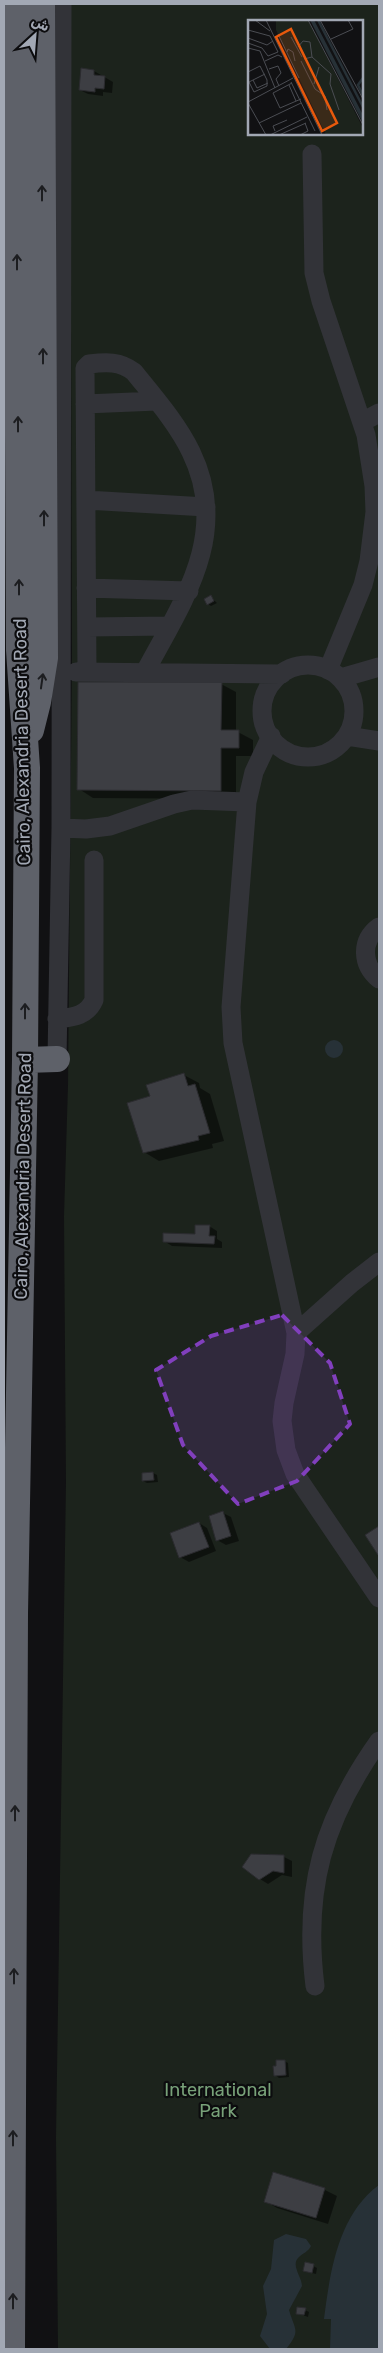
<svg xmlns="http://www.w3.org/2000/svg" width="383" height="2353" viewBox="0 0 383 2353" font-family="Rubik,Cairo,sans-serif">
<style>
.green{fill:#1c231c;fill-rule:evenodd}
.water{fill:#273137}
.shadow{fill:#0007}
.building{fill:#3d3e43;stroke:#2b2b2f}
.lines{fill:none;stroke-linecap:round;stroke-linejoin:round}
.minor{stroke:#323338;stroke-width:19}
.highway{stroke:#5e6169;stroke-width:26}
.oneway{stroke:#1c1d20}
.marked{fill:#813fbd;fill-opacity:0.2;stroke:#813fbd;stroke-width:4;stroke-dasharray:10 6;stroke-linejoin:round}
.labels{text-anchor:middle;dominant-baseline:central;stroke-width:4.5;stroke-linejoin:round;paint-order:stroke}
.street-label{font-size:18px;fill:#a2a8b4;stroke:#0c0c0e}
.park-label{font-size:18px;fill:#78a179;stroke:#0c0c0e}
.inset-river{fill:none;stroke:#273137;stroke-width:2.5}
.inset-road{fill:none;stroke:#4b4d53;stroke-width:1}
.view{fill:#e8590c;fill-opacity:0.15;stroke:#e8590c;stroke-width:2.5}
.inset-edge{fill:none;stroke:#a2a8b4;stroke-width:2.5}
</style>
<rect width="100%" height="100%" fill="#111113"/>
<path class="green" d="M70,4H379V2349H58L56,2138L66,1482L64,1216L68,1085L72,655ZM249,21H362V134H249Z"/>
<path class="water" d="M325 1049a9 9 0 1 1 18 0a9 9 0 1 1-18 0Z
M379,2185V2349H330L331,2319H324C330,2272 338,2215 379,2185Z
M286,2234L306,2239L311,2246C308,2252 303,2253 298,2258C291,2266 302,2277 302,2286L289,2310C295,2331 301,2330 286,2349H270L260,2336L267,2314L263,2286L271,2269L274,2240Z"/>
<path class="shadow" d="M82,70L94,71L113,82L112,93L103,92V96L88,94L80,90Z
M362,108L364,110L363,120H362Z
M211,597L217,603L211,606L208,604Z
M221,684L236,692V731L253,740V756H236V799L93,798L79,789Z
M184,1075L199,1083L200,1088L210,1094L224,1141L212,1144L213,1148L159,1161L144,1152L151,1097Z
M209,1226L217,1231V1239L222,1242V1248L172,1246L164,1241L196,1235Z
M153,1473L157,1475L158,1482L147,1483L143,1481V1474Z
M223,1513L231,1517L239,1541L226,1545L217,1540Z
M199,1523L207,1528L216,1551L189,1562L180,1557Z
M251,1856L284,1857L292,1861V1877L282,1875L268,1884L260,1879Z
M284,2061L288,2063L289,2077L279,2078L275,2075Z
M274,2174L325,2190L337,2196L328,2224L277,2208L265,2201Z
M313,2266L317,2268L316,2274L308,2272Z
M305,2310L309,2312L308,2317L297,2313Z"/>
<path class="building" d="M81,68L94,70V75L105,76L104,89L95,88V92L79,90Z
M211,595L214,601L207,605L204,599Z
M78,682H222L221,730H239V748H221V791L77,790Z
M184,1073L188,1086L195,1084L210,1133L198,1136L199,1140L143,1153L127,1103L150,1096L146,1085Z
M195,1225H210L209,1236H215L214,1244L163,1242V1233L195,1234Z
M153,1472L154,1480L142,1481V1473Z
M223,1511L231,1536L216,1541L209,1516Z
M199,1522L209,1547L179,1558L170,1533Z
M379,1526V1555H378L365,1535Z
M251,1854L284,1855V1873L273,1871L259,1880L242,1867Z
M276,2060H285L286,2075L274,2076L273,2066H276Z
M273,2172L325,2188L316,2218L264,2202Z
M305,2262L314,2264L312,2273L303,2271Z
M297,2307L306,2308L304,2315L296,2314Z"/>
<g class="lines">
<path class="minor" d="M312,154L314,273L321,301L366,435L374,486L375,512L369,561L363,585L328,670
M85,404L157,401
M362,422L379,413
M86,500L206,507
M86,588L189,591
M87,627L170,626
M262 711a46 46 0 1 1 92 0a46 46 0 1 1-92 0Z
M76,672L282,674
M87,672L85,368L89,364C106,362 120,361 134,372C154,397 177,423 191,452C231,534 183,601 145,672
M341,678L379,667
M271,736L254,772L247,802L231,1007L233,1043L296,1333L295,1354L284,1403L282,1421L286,1450L295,1474L379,1598
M347,736L379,741
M61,828L86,829L110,826L174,804L192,800L247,802
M379,927C360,941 362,965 379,979
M57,1019C73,1017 87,1016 94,1000V860
M57,1059L61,828L62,4
M296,1333L352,1283L379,1262
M315,1986C303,1889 323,1820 379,1741"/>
<path class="highway" d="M31,730L38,702L45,658L42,4
M25,1060L57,1059
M12,2349L15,1614L25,1060L27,768L19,650L16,4"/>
</g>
<defs><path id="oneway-shaft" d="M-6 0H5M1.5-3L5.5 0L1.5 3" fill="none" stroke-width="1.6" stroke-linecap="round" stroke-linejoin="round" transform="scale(1.25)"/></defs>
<g class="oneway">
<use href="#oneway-shaft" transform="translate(42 193) rotate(-90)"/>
<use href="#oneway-shaft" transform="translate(17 262) rotate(-90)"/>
<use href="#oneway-shaft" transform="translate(43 356) rotate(-90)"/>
<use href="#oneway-shaft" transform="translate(18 424) rotate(-90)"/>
<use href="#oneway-shaft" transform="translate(44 518) rotate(-90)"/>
<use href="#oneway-shaft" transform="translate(19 587) rotate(-90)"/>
<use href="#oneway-shaft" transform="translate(42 681) rotate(-82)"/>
<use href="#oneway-shaft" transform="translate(25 1011) rotate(-90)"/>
<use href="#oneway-shaft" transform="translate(15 1813) rotate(-90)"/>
<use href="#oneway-shaft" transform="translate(14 1976) rotate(-90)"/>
<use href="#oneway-shaft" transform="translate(13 2138) rotate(-90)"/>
<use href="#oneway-shaft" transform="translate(13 2301) rotate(-90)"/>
</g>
<path class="marked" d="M282,1315L330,1363L350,1424L297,1481L238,1504L183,1445L156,1370L211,1336Z"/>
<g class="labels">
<g class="street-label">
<text transform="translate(22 742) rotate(-91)">Cairo, Alexandria Desert Road</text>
<text transform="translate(23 1176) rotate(-89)">Cairo, Alexandria Desert Road</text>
</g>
<g class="park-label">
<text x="218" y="2090">International<tspan x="218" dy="21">Park</tspan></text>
</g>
</g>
<g transform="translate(248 20)">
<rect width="115" height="115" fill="#111113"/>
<path d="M28,0H60L115,108V115H78L28,10Z" fill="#1c231c"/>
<path d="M62,0H66L81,29L115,95V103Z" fill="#273137"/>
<path class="inset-river" d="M70,0L115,87M115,58L110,65L115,76"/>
<path class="inset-road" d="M7,0L22,11M18,0L74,115M60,0L115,105M72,0L115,79M0,10L22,16L30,32L20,36L14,28L0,23M30,14L51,58M43,17L54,37M0,18L19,25L25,21M83,19L105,9L100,0M50,27L55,21L62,22L64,37M0,28L12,31L27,68M39,32L40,29L45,32L47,41M56,39L64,37L83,54L82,64L91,90M17,41L30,35L34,37M53,41L67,69L77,76L79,90M21,49L30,46L33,53L28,59L31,66M0,52L12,46L19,60V66L6,72L1,62L17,54M5,60L9,68L20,63M43,62L67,111M44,63L25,73L32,88L53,79M66,64L71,47M41,65L48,81M0,82L45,58M0,83L18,115M11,103L53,83M27,111L25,106L39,100M22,115L59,97M31,115L58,103M52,115L60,111L57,103"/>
<path class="view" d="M43,9L89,103L74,111L28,17Z"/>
<rect width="115" height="115" class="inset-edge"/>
</g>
<rect width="383" height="2353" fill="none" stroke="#a2a8b4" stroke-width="10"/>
<g transform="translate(35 35) rotate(26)" stroke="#0c0c0e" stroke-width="4" paint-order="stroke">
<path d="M0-4L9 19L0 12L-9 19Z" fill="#a2a8b4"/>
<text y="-8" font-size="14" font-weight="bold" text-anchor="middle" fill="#a2a8b4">ش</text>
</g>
</svg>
